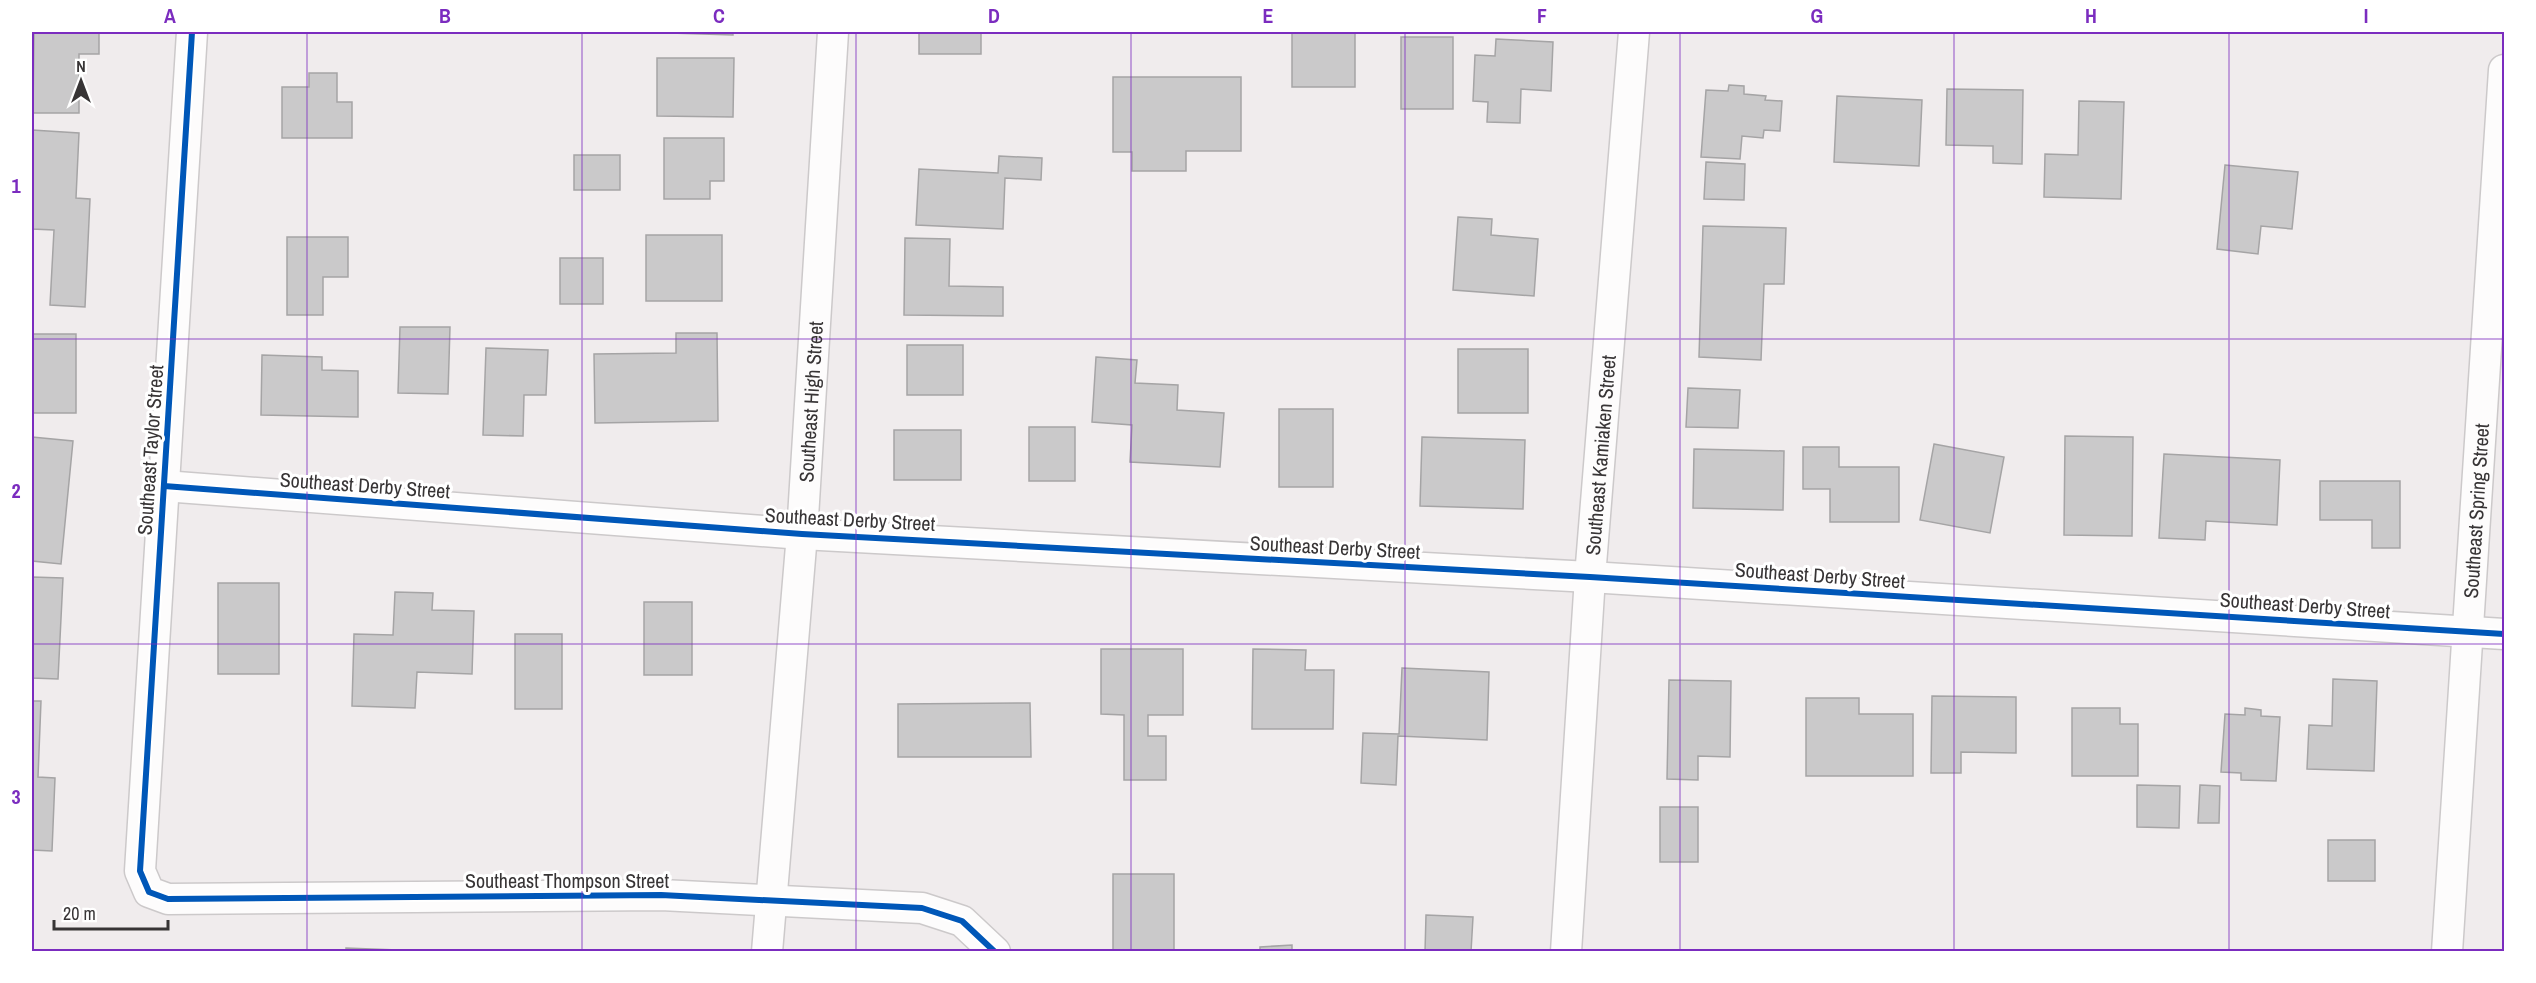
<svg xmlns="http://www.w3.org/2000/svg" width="2536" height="983" viewBox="0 0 2536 983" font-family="'Archivo Narrow',sans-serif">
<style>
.building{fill:#cac9ca;stroke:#a5a4a5;stroke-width:1.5}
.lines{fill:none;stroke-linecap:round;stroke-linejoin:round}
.minor-casing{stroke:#ccc9ca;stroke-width:33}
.minor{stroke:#fdfcfc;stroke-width:30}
.cycleway-casing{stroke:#fff;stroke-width:10}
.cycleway{stroke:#0057b8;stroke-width:6}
.grid{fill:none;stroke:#7b2cbf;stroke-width:1.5;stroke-opacity:0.55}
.labels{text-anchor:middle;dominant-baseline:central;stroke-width:6;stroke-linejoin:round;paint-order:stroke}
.street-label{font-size:20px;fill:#373435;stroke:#fff}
.neatline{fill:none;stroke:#7b2cbf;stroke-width:2}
.grid-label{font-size:20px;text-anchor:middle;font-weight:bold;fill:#7b2cbf}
</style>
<rect width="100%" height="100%" fill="#f0eced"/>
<path class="building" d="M34,32H99V54H79V113H33Z
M670,32H733V35L670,33Z
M919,32H981V54H919Z
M1292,32H1355V87H1292Z
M1401,37H1453V109H1401Z
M1496,39L1553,42L1551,91L1521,89L1520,123L1487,122L1488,102L1473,101L1475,55L1495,56Z
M657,58H734L733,117L657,116Z
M309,73H337V102H352V138H282V87H309Z
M1113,77H1241V151H1186V171H1132V152H1113Z
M1729,85L1744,86V94L1766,96L1765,100L1782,101L1780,131L1764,130L1763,138L1742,136L1740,159L1701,157L1706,90L1728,91Z
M1947,89L2023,90L2022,164L1993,163V146L1946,145Z
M1837,96L1922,100L1919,166L1834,162Z
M2079,101L2124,102L2121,199L2044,197L2045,154L2078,155Z
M32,130L79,133L76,198L90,199L85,307L50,305L54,230L32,229Z
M664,138H724V181H710V199H664Z
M574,155H620V190H574Z
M999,156L1042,158L1041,180L1005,178L1003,229L916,225L919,169L998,173Z
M1706,162L1745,164L1744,200L1704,199Z
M2225,165L2298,172L2292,229L2261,226L2258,254L2217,249Z
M1458,217L1492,219L1491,235L1538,239L1534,296L1453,290Z
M1703,226L1786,228L1784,284H1764L1761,360L1699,357Z
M646,235H722V301H646Z
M287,237H348V277H323V315H287Z
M905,238L950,239L949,286L1003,287V316L904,315Z
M560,258H603V304H560Z
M400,327H450L448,394L398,393Z
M676,333H717L718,421L595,423L594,354L676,353Z
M32,334H76V413H32Z
M907,345H963V395H907Z
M486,348L548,350L546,395H524L523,436L483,435Z
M1458,349H1528V413H1458Z
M262,355L322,357V370L358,371V417L261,415Z
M1096,357L1137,360L1135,383L1178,385L1177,410L1224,413L1220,467L1130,462L1132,425L1092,422Z
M1688,388L1740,390L1738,428L1686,427Z
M1279,409H1333V487H1279Z
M1029,427H1075V481H1029Z
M894,430H961V480H894Z
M2065,436L2133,437L2132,536L2064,535Z
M32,437L73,441L61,564L32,561Z
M1422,437L1525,440L1523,509L1420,506Z
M1934,444L2004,457L1990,533L1920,520Z
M1803,447H1839V467H1899V522H1830V489H1803Z
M1694,449L1784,451L1783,510L1693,508Z
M2164,454L2280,460L2277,525L2206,521L2205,540L2159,538Z
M2320,481H2400V548H2372V520H2320Z
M32,577L63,578L58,679L32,678Z
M218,583H279V674H218Z
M395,592L433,593L432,610L474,611L472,674L417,672L415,708L352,706L354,634L393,635Z
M644,602H692V675H644Z
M515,634H562V709H515Z
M1101,649H1183V715H1148V736H1166V780H1124V715L1101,714Z
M1253,649L1306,650L1305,670H1334L1333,729H1252Z
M1402,668L1489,672L1487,740L1398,736L1396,785L1361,783L1363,733L1399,734Z
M2333,679L2377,681L2374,771L2307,769L2309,725L2332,726Z
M1669,680L1731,681L1730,757L1698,756V780L1667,779Z
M1932,696L2016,697V753L1961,752V773H1931Z
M1806,698H1859V714H1913V776H1806Z
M32,701H41L38,777L55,778L52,851L32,850Z
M1030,703L1031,757H898V704Z
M2072,708H2120V724H2138V776H2072Z
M2245,708L2261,710V716L2280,717L2276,781L2241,780V773L2221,772L2225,714L2245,715Z
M2137,785L2180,786L2179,828L2137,827Z
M2200,785L2220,786L2219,823H2198Z
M1660,807H1698V862H1660Z
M2328,840H2375V881H2328Z
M1113,874H1174V952H1113Z
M1426,915L1473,917L1471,952H1425Z
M1292,945V952H1260V947Z
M346,948L397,950V952H346Z"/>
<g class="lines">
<g class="minor-casing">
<g id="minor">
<path d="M192,32L140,871L149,892L168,899L661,895L922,908L962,921L995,952"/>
<path d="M164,486L802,534L1590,577L2504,634"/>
<path id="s1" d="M767,952L802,534L833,32"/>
<path id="s2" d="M1566,952L1590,577L1634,32"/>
<path id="s3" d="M2447,952L2504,70"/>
</g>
</g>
<use href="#minor" class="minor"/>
<g class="cycleway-casing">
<path id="cycleway" d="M192,32L140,871L149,892L168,899L661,895L922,908L962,921L995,952
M164,486L802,534L1590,577L2504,634"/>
</g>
<use href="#cycleway" class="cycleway"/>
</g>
<path class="grid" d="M307,32V952M582,32V952M856,32V952M1131,32V952M1405,32V952M1680,32V952M1954,32V952M2229,32V952M32,339H2504M32,644H2504"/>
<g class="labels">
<g class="street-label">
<text stroke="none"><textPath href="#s1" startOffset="552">Southeast High Street</textPath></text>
<text transform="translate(150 450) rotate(-86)">Southeast Taylor Street</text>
<text stroke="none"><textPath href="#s2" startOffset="498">Southeast Kamiaken Street</textPath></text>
<text transform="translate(365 485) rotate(4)">Southeast Derby Street</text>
<text stroke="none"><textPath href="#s3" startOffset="442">Southeast Spring Street</textPath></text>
<text transform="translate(850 519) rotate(3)">Southeast Derby Street</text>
<text transform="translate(1335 547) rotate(3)">Southeast Derby Street</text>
<text transform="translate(1820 575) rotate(4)">Southeast Derby Street</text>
<text transform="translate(2305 605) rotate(4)">Southeast Derby Street</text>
<text x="567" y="880">Southeast Thompson Street</text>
</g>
</g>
<rect width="2536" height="983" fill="none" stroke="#ffffff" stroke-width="66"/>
<g transform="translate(81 81)" stroke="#ffffff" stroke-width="4.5" paint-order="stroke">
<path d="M0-4.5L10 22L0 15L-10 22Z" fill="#373435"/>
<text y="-9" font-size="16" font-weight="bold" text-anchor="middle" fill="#373435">N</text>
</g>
<path d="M54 920v9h114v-9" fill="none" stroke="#373435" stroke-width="3"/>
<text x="63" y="920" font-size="18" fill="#373435" stroke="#ffffff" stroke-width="4.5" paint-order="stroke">20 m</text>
<rect x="33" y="33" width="2470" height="917" class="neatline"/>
<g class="grid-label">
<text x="170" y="23">A</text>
<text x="445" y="23">B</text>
<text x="719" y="23">C</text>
<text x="994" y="23">D</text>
<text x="1268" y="23">E</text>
<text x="1542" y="23">F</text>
<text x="1817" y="23">G</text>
<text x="2091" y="23">H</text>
<text x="2366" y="23">I</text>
<text x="16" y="193">1</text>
<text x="16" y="498">2</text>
<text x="16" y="804">3</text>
</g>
</svg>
